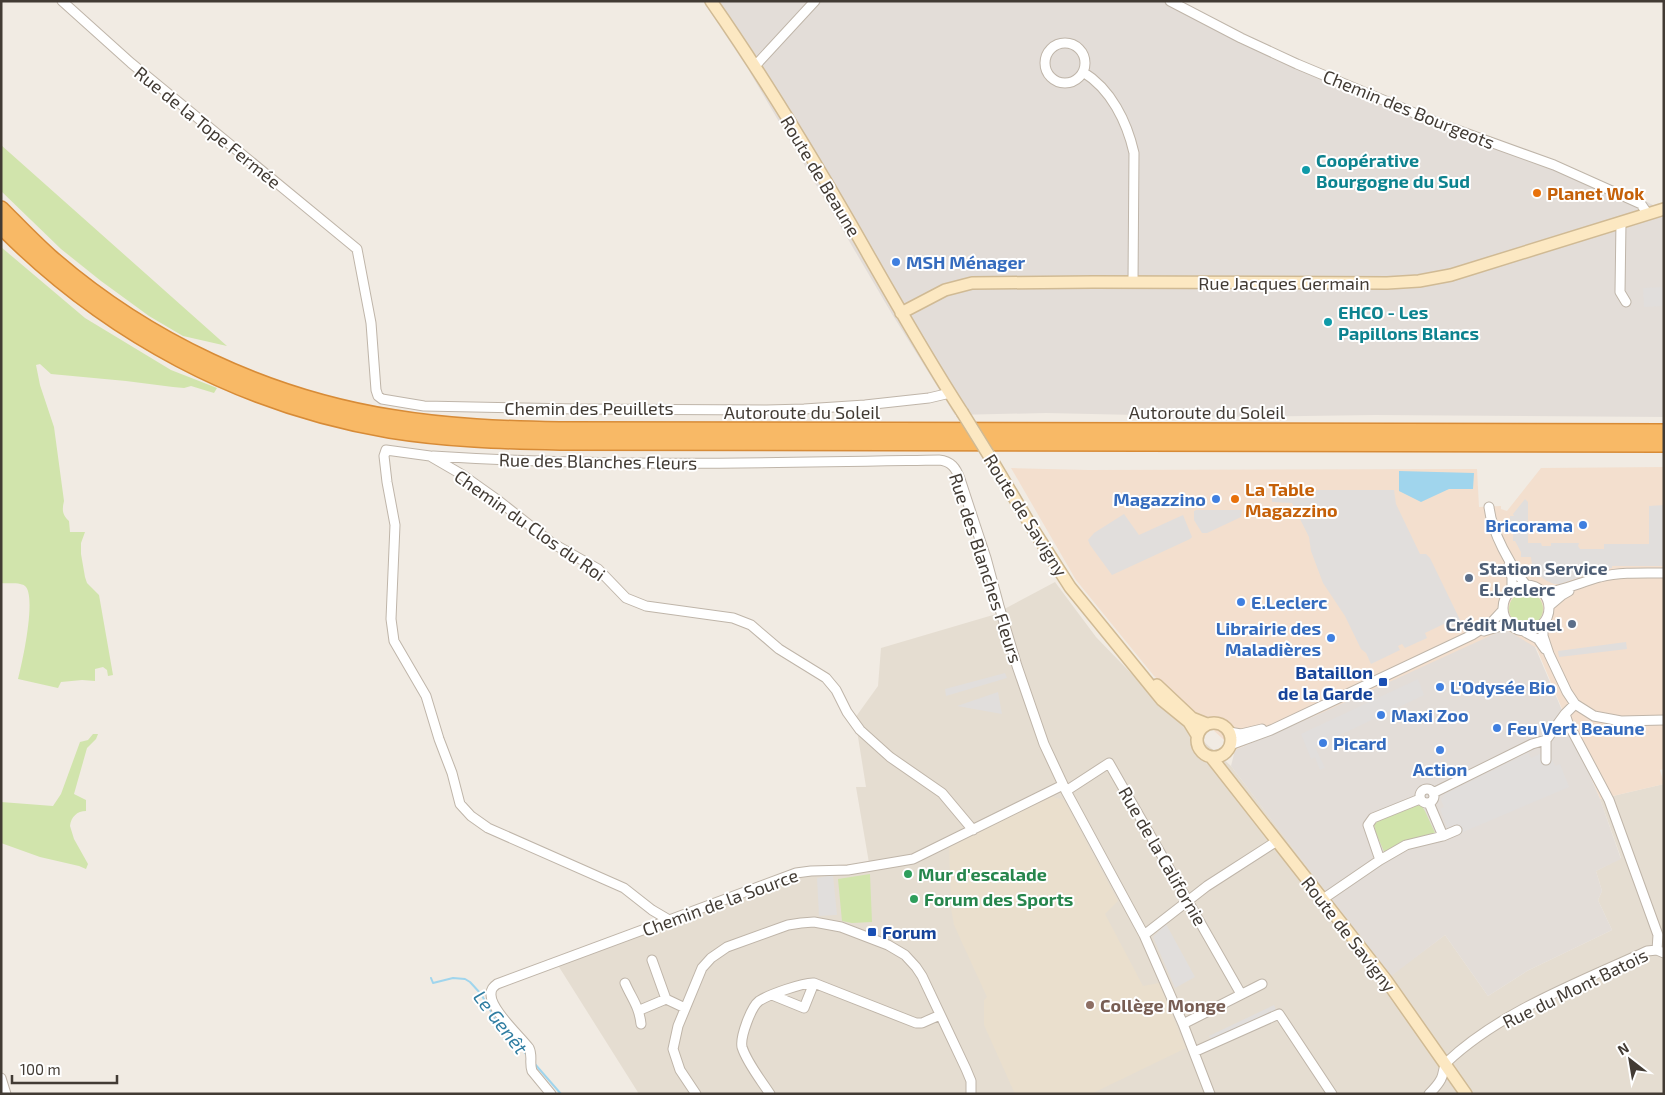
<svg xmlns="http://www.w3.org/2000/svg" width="1665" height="1095" viewBox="0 0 1665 1095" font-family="'Exo 2',sans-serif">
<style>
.residential{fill:#e5ddd1}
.commercial{fill:#f3dfce}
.industrial{fill:#e3ddd8}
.education{fill:#eadfcd}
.green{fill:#d1e4ac}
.parking{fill:#e1dedc}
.water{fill:#a0d5ed}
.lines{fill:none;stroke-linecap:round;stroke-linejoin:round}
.stream{stroke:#a0d5ed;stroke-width:2}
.street-casing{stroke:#bfb5a9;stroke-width:11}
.secondary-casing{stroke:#d0ba94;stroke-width:14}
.highway-casing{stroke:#d78b37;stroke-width:18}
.street{stroke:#fff;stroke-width:9}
.secondary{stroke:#fce8c2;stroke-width:11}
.highway{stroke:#f8b966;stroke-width:15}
.secondary-bridge-casing{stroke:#d0ba94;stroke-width:14;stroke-linecap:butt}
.secondary-bridge{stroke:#fce8c2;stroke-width:11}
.culture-dot{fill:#0f9aa8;stroke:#fff;stroke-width:2}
.food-dot{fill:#e8710a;stroke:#fff;stroke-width:2}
.shop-dot{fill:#3f7fe0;stroke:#fff;stroke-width:2}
.service-dot{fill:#5c6f8a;stroke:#fff;stroke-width:2}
.transit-dot{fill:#1a4fb4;stroke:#fff;stroke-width:2}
.leisure-dot{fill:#2e9e5b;stroke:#fff;stroke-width:2}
.education-dot{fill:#8d6e63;stroke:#fff;stroke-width:2}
.labels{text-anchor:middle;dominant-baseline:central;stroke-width:4;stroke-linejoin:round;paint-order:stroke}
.street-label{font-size:18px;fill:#423b34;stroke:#fff}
.culture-label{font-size:18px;font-weight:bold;fill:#0d838f;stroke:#fff;text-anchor:start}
.food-label{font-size:18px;font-weight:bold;fill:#c56008;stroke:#fff;text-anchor:start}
.shop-label{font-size:18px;font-weight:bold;fill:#366cbe;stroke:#fff;text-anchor:start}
.service-label{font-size:18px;font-weight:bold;fill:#4e5e75;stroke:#fff;text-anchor:start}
.transit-label{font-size:18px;font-weight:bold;fill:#164399;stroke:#fff;text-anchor:end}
.leisure-label{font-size:18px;font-weight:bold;fill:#27864d;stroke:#fff;text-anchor:start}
.education-label{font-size:18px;font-weight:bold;fill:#785e54;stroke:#fff;text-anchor:start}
.water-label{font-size:19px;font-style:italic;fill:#2f7da1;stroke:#fff}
</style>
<rect width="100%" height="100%" fill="#f1ebe3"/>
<path class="residential" d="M1055,582L1096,637L1153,696L1231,766L1390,976L1445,935L1488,996L1527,971L1612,930L1598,900L1602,891L1596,871L1621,858L1600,799L1664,784V1094H639L554,959L795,871L816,866L869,863L856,787H866L855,718L878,686L881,648L993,615Z"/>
<path class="commercial" d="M1664,467V769L1660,770L1664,784L1600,799L1536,647L1317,715L1235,750L1154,676L1076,580L1011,468L1088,470L1477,469L1479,507L1501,506V509L1507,511L1541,468Z"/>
<path class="industrial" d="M703,1H1176L1267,48L1440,122L1625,190L1664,211V417L1375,415L1228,417L1046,413L955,415L892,314L748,69Z
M1505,629L1535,647L1600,799L1621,859L1596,871L1602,891L1598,900L1612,930L1527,971L1488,996L1445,935L1390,977L1231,766L1235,750L1317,715Z"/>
<path class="education" d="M1050,796L1064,800L1118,901L1105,914L1143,986L1159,983L1186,1048L1091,1094H1015L984,1025V1000L987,997L954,925L951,908L949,845Z"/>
<path class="green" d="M1,145L227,346L183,336L149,316L101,281L61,249L1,191Z
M1,247L85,318L171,370L217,388L214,393L191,386L184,388L173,387L126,381L51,374L40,364L36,365L40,385L54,427L64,501C62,509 62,515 69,521L70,532H85L81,543V554L85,577L87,583L99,595L113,675L108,676L107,670L103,667L95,669V681L82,680L61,682L58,688L18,679C22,664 37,596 25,586C20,582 8,584 1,583Z
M1509 609a17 17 0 1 1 34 0a17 17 0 1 1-34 0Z
M93,734H98L96,739L87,748L74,794L86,800V811C77,811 71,817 70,826L74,839L88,864L86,869L79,866L40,857L1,843V802L53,806L61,794L80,742L88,740Z
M1421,805L1425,811L1436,835L1385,854L1375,831L1374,824C1386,815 1406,807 1421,805Z
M870,874L872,922L852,923L842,921L838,879Z"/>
<path class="parking" d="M1664,287V306L1644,307L1643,288Z
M1272,490H1394L1396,504L1420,554H1426L1430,558L1461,622L1451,627L1448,622L1425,633L1427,638L1405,648L1402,644L1398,646L1400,650L1371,664L1366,653L1361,649L1345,616L1323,583L1311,551L1309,537L1292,503L1272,502Z
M1525,499L1528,502V543H1541L1542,546H1551V543H1579L1578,546L1580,549H1604V544H1649V506L1664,505V566H1612V568L1605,569L1604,566L1594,567L1595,572L1560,584H1554L1547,581L1533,571L1537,566L1532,565L1531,557H1521V552L1515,541H1513V530H1510V516H1514L1513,514Z
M1196,510H1242L1241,517L1207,533H1202L1194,520V511Z
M1124,514L1139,535L1183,515L1192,537L1190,539L1112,575L1090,545L1088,540L1094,533Z
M1626,642L1627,649L1559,657L1558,651Z
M1005,673L1007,678L946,696L945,689Z
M1418,679L1424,695L1315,747L1325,768L1320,770L1315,757L1311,759L1301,734Z
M998,692L1002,714L957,706Z
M1528,753L1531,758L1542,753L1550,755L1555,766L1560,764L1569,787L1456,835L1453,827L1448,829L1440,809L1444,807L1441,800L1445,794Z
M833,875L837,915L819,916L817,878Z
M1166,924L1195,977L1175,988L1153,937Z
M1274,1005L1276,1010L1211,1040L1209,1036Z"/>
<path class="water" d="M1399,471L1474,473L1473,489H1449L1421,502L1399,491Z"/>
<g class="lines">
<path class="stream" d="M431,978L433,983L453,978L465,979L470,982L481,994L497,1022L528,1056
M534,1063L561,1094"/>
<g class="street-casing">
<path id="street" d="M62,1L131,63L357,249L371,323L376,390L378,396L382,399L424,406L577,409L767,410L804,409L865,405L929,398L950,393
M1170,1L1241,38L1297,64L1443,125L1554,165L1641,204L1647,213
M1045 63a20 20 0 1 1 40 0a20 20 0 1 1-40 0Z
M755,66L815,1
M1083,72C1111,89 1127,122 1134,153L1133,282
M1621,222L1620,292L1626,302
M433,456C602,467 770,463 939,460C951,461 956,468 960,479L986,558L999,606L1017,666L1044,744L1066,791L1144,935L1183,1024L1210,1094
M1489,507C1492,533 1510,565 1526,585
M1509,565L1512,578V590
M1503 608a23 23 0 1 1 46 0a23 23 0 1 1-46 0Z
M1543,593C1563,591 1581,582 1600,577C1621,572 1642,573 1664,573
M1549,606L1562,595L1569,591
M1543,625V636L1549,654L1567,692L1575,704L1594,716L1621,721L1664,720
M1484,631L1501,626L1510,625
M1525,632L1538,639L1545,649
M1575,704L1565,714L1568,723L1609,800L1658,935L1657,950L1664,953
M1229,732L1241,734L1262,729
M1546,740V760
M1230,745L1271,730L1472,635L1491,623L1503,610
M1420 796a7 7 0 1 1 14 0a7 7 0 1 1-14 0Z
M1066,791L1109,763L1241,994
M1433,793L1532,744L1546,740L1565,714
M1429,803L1443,836
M1380,860L1406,845L1443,836L1457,830
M1323,899L1380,860L1368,825L1373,818L1420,799
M669,920L652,910L624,888L488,828L471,816L460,804L452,773L439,739L426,696L394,641L391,619L395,525L387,482L384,456L386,450L430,456L461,474L499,501L552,543L598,569L626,598L646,606L733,618L751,625L779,649L826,678L836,690L847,712L860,730L890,757L942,793L973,830
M1144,935L1207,886L1277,841
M652,960L666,999L685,1008
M625,983C632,999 639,1006 641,1024
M772,995L804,1008L814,983
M640,1010L666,999
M1183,1024L1262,984
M1194,1052L1279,1014L1332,1094
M1,1078L6,1094
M551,1094L532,1071C529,1063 533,1056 529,1048C520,1036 490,1009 491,994C491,989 493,987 497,984L796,873L811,871L848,870L913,859L1063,785
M696,1094L680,1070L673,1049L678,1026L702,968L711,958L727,947L788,925L801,923L814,922L841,927L888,945L905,955L916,967L922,976L966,1069L971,1081V1094
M770,1094C761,1080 747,1063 742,1047C740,1037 751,1007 759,1001C768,995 804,982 814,983L916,1023H922L940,1015
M1429,1094C1434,1089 1438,1085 1441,1079C1444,1074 1443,1066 1447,1062C1501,1011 1580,982 1647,951L1657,950"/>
</g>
<g class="secondary-casing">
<path id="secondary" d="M711,1C762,74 808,150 852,226C888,289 923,352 962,412
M901,313L945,290L972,283L1093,282L1387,283L1419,281L1451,275L1664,209
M993,462L1031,526L1070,587L1162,700L1189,722L1197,735
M1157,685L1192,718L1207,724
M1197 740a17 17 0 1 1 34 0a17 17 0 1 1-34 0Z
M1211,757L1386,980L1466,1094"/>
</g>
<g class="highway-casing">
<path id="highway" d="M1,209C17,225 33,242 50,257C146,341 267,398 394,418C448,427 504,429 559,430L1664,432
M1,226C107,333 241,405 390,430C446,439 503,441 560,442L1664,444"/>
</g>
<use href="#street" class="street"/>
<use href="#secondary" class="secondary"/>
<use href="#highway" class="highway"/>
<g class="secondary-bridge-casing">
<path id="secondary-bridge" d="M962,412L993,462"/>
</g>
<use href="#secondary-bridge" class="secondary-bridge"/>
</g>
<g class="culture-dot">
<circle cx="1306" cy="170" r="5"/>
<circle cx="1328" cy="322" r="5"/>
</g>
<g class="food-dot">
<circle cx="1537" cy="193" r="5"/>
<circle cx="1235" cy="499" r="5"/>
</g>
<g class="shop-dot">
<circle cx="896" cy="262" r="5"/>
<circle cx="1216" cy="499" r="5"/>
<circle cx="1583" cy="525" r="5"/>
<circle cx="1241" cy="602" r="5"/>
<circle cx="1331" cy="638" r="5"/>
<circle cx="1440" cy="687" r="5"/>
<circle cx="1381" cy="715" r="5"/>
<circle cx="1497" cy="728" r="5"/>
<circle cx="1323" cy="743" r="5"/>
<circle cx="1440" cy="750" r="5"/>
</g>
<g class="service-dot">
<circle cx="1469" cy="578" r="5"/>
<circle cx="1572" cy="624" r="5"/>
</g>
<g class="transit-dot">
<rect x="1378" y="677" width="10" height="10" rx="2.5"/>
<rect x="867" y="927" width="10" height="10" rx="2.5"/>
</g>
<g class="leisure-dot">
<circle cx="908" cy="874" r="5"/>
<circle cx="914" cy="899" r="5"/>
</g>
<circle class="education-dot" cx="1090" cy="1005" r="5"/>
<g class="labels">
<g class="street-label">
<text transform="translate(1409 109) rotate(22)">Chemin des Bourgeots</text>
<text transform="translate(208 127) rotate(39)">Rue de la Tope Fermée</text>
<text transform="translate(821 176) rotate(59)">Route de Beaune</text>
<text x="1284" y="283">Rue Jacques Germain</text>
<text x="589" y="408">Chemin des Peuillets</text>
<text x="802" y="412">Autoroute du Soleil</text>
<text x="1207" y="412">Autoroute du Soleil</text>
<text transform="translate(598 461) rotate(1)">Rue des Blanches Fleurs</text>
<text transform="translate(1026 515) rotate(58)">Route de Savigny</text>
<text transform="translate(530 525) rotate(35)">Chemin du Clos du Roi</text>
<text transform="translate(986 568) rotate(72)">Rue des Blanches Fleurs</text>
<text transform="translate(1163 856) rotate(60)">Rue de la Californie</text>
<text transform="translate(720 902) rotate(-20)">Chemin de la Source</text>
<text transform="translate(1349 934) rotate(52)">Route de Savigny</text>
<text transform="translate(1575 988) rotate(-26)">Rue du Mont Batois</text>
</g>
<g class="culture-label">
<text x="1316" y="160">Coopérative<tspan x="1316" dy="21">Bourgogne du Sud</tspan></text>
<text x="1338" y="312">EHCO - Les<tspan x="1338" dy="21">Papillons Blancs</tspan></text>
</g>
<g class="food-label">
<text x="1547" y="193">Planet Wok</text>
<text x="1245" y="489">La Table<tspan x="1245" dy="21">Magazzino</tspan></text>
</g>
<g class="shop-label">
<text x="906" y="262">MSH Ménager</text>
<text x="1206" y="499" text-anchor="end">Magazzino</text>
<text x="1573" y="525" text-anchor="end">Bricorama</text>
<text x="1251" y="602">E.Leclerc</text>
<text x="1321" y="628" text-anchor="end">Librairie des<tspan x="1321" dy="21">Maladières</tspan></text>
<text x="1450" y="687">L'Odysée Bio</text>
<text x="1391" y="715">Maxi Zoo</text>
<text x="1507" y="728">Feu Vert Beaune</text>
<text x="1333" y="743">Picard</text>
<text x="1440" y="769" text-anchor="middle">Action</text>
</g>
<g class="service-label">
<text x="1479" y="568">Station Service<tspan x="1479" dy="21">E.Leclerc</tspan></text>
<text x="1562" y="624" text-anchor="end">Crédit Mutuel</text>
</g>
<g class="transit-label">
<text x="1373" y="672">Bataillon<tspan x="1373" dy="21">de la Garde</tspan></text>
<text x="882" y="932" text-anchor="start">Forum</text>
</g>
<g class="leisure-label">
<text x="918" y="874">Mur d'escalade</text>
<text x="924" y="899">Forum des Sports</text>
</g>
<g class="education-label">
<text x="1100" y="1005">Collège Monge</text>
</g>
<g class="water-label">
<text transform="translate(501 1022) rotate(52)">Le Genêt</text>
</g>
</g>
<rect width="1665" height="1095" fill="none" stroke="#423b34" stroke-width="5"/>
<g transform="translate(1630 1060) rotate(329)" stroke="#ffffff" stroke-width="4" paint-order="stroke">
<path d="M0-4L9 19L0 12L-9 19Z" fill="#423b34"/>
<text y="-8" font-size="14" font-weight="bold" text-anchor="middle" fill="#423b34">N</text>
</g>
<path d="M12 1075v8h105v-8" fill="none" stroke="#423b34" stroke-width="2.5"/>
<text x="20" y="1075" font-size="15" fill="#423b34" stroke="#ffffff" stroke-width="4" paint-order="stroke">100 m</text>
</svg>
